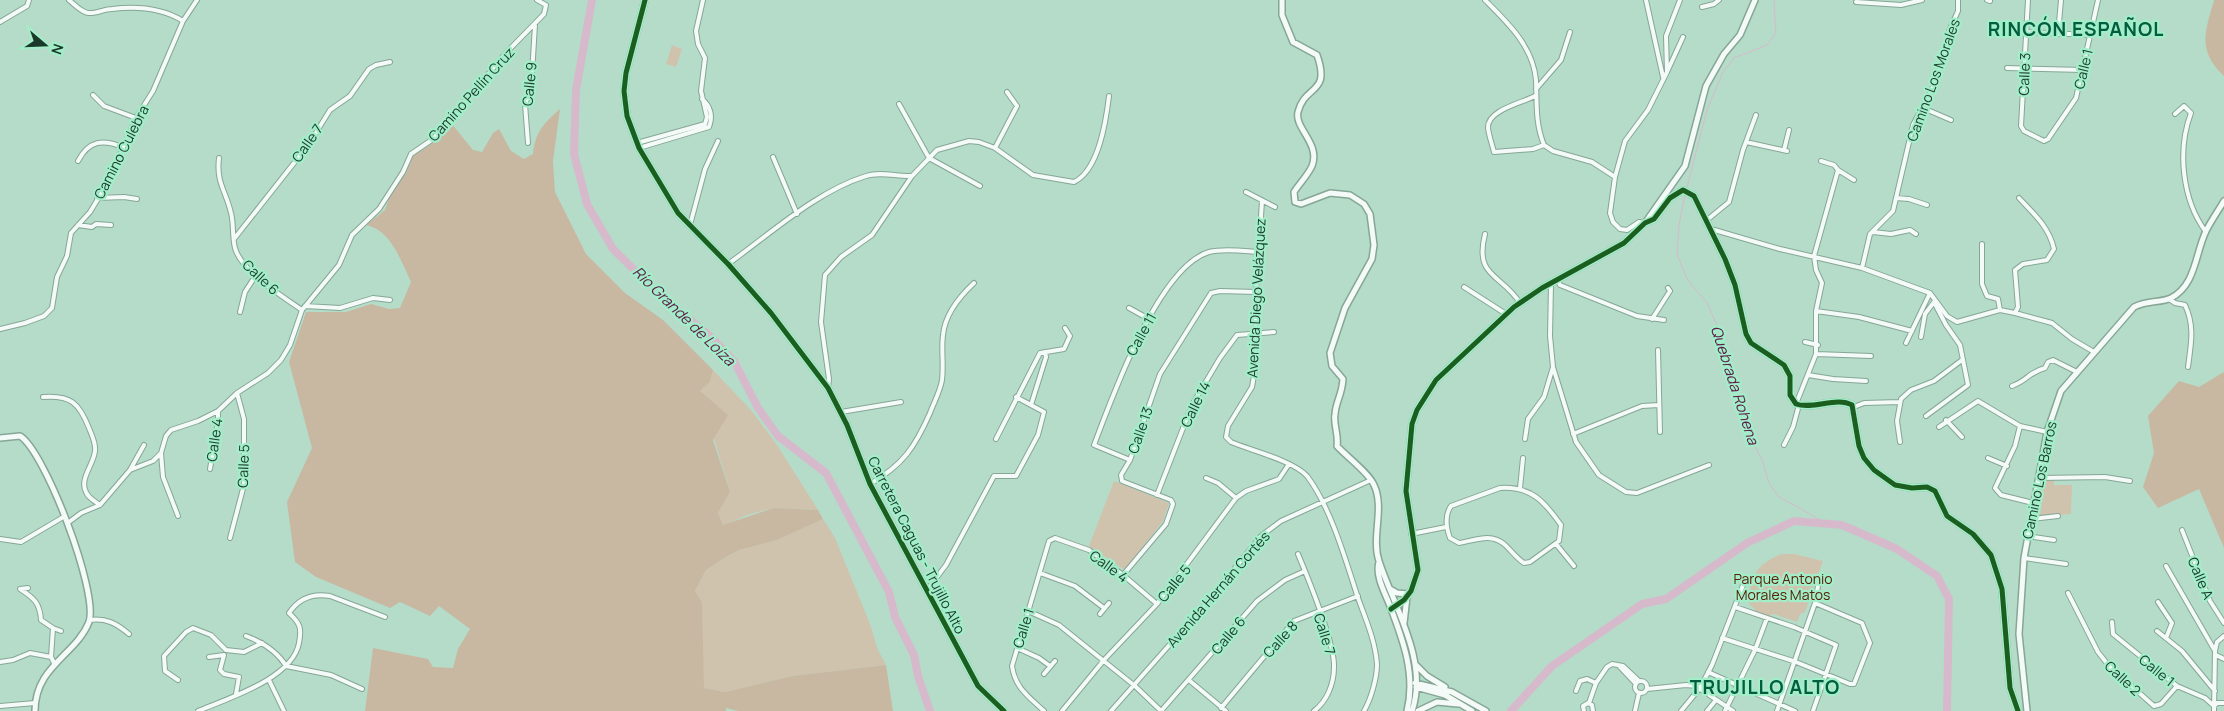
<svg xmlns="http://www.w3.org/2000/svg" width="2224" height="711" viewBox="0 0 2224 711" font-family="Manrope,sans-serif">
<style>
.green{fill:#d0c3ae}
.forest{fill:#c8b8a2}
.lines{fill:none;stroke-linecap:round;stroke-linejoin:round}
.stream{stroke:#d6bacc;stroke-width:1}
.river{stroke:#d6bacc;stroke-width:8}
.minor-casing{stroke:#86a696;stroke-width:6}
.tertiary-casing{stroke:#86a696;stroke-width:8}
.minor{stroke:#f4faf7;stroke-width:4}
.tertiary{stroke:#f4faf7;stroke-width:5}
.cycleway-casing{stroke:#a2eec9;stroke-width:8}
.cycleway{stroke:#1b5e20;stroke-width:5}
.labels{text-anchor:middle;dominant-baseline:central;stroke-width:4.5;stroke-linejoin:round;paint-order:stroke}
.street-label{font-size:14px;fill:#1a392b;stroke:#a2eec9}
.park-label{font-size:14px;fill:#572006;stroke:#a2eec9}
.water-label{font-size:15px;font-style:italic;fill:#5d1b48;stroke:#a2eec9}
.district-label{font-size:19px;font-weight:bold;letter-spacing:1px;fill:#035d3f;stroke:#a2eec9}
</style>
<rect width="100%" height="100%" fill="#b4dcc8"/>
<path class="green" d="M672,45L682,49L676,67L666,64Z
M713,370L751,410L777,445L818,510L774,508L747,515L723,526L718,513L730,492L700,391L710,382Z
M2054,480V485H2072L2071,514L2033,517L2040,481Z
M1114,481L1169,503L1163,521L1125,570L1089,546Z
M823,519L835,538L870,624L878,650L886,665L792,676L725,692L703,688L702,602L695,591L706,570L726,557L739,550L777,540Z
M1781,554H1794L1823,561L1805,612L1800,614L1797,622L1774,614L1767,616L1754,612L1755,609L1750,605L1747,598C1756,572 1754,566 1781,554Z"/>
<path class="forest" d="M2214,0H2224V76C2197,51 2205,32 2214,0Z
M560,109L553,161L555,192L586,254L625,293L663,320L713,370L710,382L700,391L728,415L713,440L730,492L718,513L723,525L774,508L818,510L823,519L777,540L739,550L726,557L706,570L695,591L702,602L704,688L725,692L792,676L886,665L893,711H738L726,708V711H365L373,648L428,659L433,667L453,668L458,649L470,629L439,606L430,616L400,602L390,608L316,577L295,562L287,502L312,448L289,362L306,312H346L371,304L389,309L400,308L411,282C401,261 391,230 366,225L385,210L391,193L406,173L413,156L436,141L451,123L473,150L482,152L493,133L499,129L511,151L524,159L533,154C535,132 544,123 560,109Z
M2224,372V548L2199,489L2158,508L2143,487L2154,453L2148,416L2179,381L2199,387Z"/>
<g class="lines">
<path class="stream" d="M1687,187L1707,110L1723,72L1734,58L1767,45L1776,33L1774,0
M1685,194L1679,225L1677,254L1687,279L1707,303L1721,334L1728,372L1741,412L1751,439L1762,460L1769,483L1778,496L1827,524"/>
<path class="river" d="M592,0L576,90L574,154L587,204L613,249L659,294L710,336L734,361L758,408L778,436L826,473L889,592L895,617L914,655L918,676L930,711
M1511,711L1552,666L1642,604L1666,599L1747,543L1794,521L1842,525L1897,549L1937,576L1949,599L1947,711"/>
<g class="minor-casing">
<path id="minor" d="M69,0C75,5 81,12 88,13C96,14 104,9 112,9C137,6 162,8 183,21
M1485,0C1507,22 1533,46 1536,80C1537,103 1535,123 1544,145L1553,151L1592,162L1615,177
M1646,0L1663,77
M1987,0L1990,1
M2028,0L2021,126L2024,131L2044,141L2048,139L2076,98L2098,0
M1856,2L1901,5L1922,0
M1702,7L1714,4L1719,0
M0,22L27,6L29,0
M2025,32L2091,35
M2058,34L2061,0
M2007,68L2084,70
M1667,72L1683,37
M1536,89L1561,60L1570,32
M93,95L104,106L136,118
M1535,96C1522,103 1487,110 1488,128C1489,136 1492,144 1494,152L1533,149L1544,145
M899,104L929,158L980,186
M1923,108L1951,120
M2175,114L2184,106L2191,113C2177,150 2182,200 2206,232
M1746,142L1787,151
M528,143L525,104L531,90L535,25
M637,143L705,124L707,117L701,91L705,58L698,44L696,31L703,0
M639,148L709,127C713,117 711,106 702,99
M995,148L1017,106L1007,92
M1784,150L1789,130
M773,157L797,214
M219,158C216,183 226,191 231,213C234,224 232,237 235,248C241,271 283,297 302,310
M78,161C89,140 103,139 123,147
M1838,170L1854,180
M1246,192L1275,207
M97,198L124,197L137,199
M1896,198L1909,199L1927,205
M1262,201L1256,292L1255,370L1252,387L1228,426L1226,437L1231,442C1250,450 1294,461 1307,476C1330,506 1345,558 1357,595C1365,618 1375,639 1377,664C1377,678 1371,699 1364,711
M1707,220L1729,202L1743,150L1756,115
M1645,223L1639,222L1627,230L1620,229L1613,222L1610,213L1615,177L1625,141L1648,110L1667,72L1666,36L1680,0
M78,225L92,227L96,224L111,225
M690,225L705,169L718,141
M1711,229L1780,249L1862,268L1930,293L1947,316L1957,322L2000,310L2015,313L2052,323L2072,339L2094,352
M1873,232L1891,234L1910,230L1916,234
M1485,234C1474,278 1501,273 1520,303
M234,239L309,144L330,110L350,96L369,69L376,65L390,62
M1982,244V284L1987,296L1998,299L2000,310
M728,264C770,234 817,191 866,176C881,171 897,177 912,176L937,150L969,141L979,142L995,148L1033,175L1074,182C1099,170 1106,121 1109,96
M1862,268L1870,234L1893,211L1913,125L1932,89L1941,65L1949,31L1958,11V0
M1558,281L1560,285L1637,316L1664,320
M1551,284L1550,336L1553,367L1576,442L1599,475L1626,492L1637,493L1709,465
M1464,287L1506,314
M2169,299L2175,303L2185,305C2195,326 2191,344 2188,367
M305,306L340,308L373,298L390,300
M1129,308L1149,319
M1816,311L1859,317L1912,331
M240,312L245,292L256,275
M2015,313L2018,307L2015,270L2023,264L2047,260L2054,249C2049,227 2034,214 2019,198
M1652,319L1670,291L1668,288
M0,329L25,323L44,316L52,308L57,277L67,256L71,233L90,212L107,184L136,118L153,91L183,21L197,0
M1921,337L1925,314L1934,302L1946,325L1960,345L1968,385L1926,416
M1805,342L1818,345
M1906,343L1930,293
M1658,350L1660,432
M1816,354L1871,356
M1808,375L1833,379L1866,381
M2012,386C2027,381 2029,372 2045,368L2048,362L2053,360L2077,372
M828,388L829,379L821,322L825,275L841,257L872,235L912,176
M43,397C71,395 79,403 89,428C92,436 96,443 95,451C94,464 79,479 86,492C88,498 96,502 100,505
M1796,404L1816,354V311L1822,283L1816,270L1814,256L1838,170L1834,165L1821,161
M1031,405L1046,357L1045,352
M1854,407L1864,403L1900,402
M841,412L901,402
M1946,420L1962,437
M2020,426L2015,446L1995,488L2001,495L2033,503
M1939,427L1978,401L2020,426L2047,432
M1573,434L1642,406L1659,405
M996,439L1040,353L1064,349L1070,336L1065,328
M1525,439L1528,419L1544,397L1553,367
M1900,442L1897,421L1901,399L1911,390L1934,381L1962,360
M1784,445L1793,427L1799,405
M161,453L163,477L178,516
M1988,458L2007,466
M1130,460L1094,445C1112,398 1158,267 1209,252C1224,248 1243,251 1258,252
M210,469L218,422V411
M130,470L144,445
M1206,478L1218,483L1236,498
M2038,478L2105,477L2130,481
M870,484C903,465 915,447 930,413C934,402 940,392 942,380C944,365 941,350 943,335C945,314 959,297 974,283
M1500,488C1531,486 1544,501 1561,525L1559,541L1530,562L1524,563C1516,558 1511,550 1504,544C1490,532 1474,541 1459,543L1450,538C1446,527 1444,516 1451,506Z
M1520,488L1523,458
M1157,495L1192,405L1220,358L1237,335L1274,332
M2031,519L2058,516
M69,522L81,513L100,505L130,470L153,461L161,453L166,436L171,430L198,421L218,411L237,393L268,373L281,360L290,345L302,310L339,265L352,235L379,209L403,172L411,154L433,139L506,53L544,14L546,5L537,0
M2182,530L2210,601L2224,623
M1411,534L1446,527
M2027,536L2054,540
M230,538L244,485V419L237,393
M0,539L21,542L65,516
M1556,544L1574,566
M1298,554C1308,578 1335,644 1334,667C1334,684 1327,701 1314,711
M2024,558L2066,564
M2166,566L2215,651
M1040,573L1075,586L1104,608
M1123,575L1166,524L1173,504L1171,500L1122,481L1121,475L1130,460L1160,374L1211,293L1220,291L1256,292
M28,588L20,589C34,598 40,603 41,620L53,628L51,657
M927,590L946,565L994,476H1016L1038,435L1044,412L1016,397
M2068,593L2098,652L2109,666L2154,706L2161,704L2177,686
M2158,602L2172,623L2166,638
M1735,607L1794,627L1836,645L1813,711
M1028,611L1059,625L1135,686L1161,711
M1100,614L1109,603
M90,620C106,618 116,623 129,634
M2112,622L2113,634L2177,686L2205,698L2214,706L2217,703H2224
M53,628L61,631
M2157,631L2182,651L2215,691
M246,636C262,642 277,651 286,666L331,675L362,689
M1722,638L1796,662L1850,684H1854L1870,643L1862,623L1815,603
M1017,648L1039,658L1050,666
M2216,655L2224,659
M209,657L224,655L220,670L224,674L239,677L236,694
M0,662L13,660L30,653L51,657L54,663
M1619,666L1636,684
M1708,672L1795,711
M1044,674L1055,661
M178,680L165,671L164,656L186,632L193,628L211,635L226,650L244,652L262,643
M269,680L284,711
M1635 687a6 6 0 1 1 12 0a6 6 0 1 1-12 0Z
M1190,681L1226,711
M1647,689L1686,685L1696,686L1733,711
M1576,691L1580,681L1587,679L1596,683L1607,667L1612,664L1623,666L1639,681
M1589,703L1596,683
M0,706L35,703
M1221,708L1294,621L1358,596
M198,711C229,698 293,678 299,643C302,628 300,623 289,613C299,598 313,593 330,596L385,617
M1044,711C1029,697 1015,688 1012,666L1049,541L1055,538L1089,550L1123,575L1157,604
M1062,711L1104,660L1157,604L1236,498L1246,491L1279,479L1289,464
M1111,711L1210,599L1261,536L1281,521L1371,480
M1161,711L1257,601L1285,580L1305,571
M1584,711L1583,706L1588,703L1592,705L1593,711
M1635,711L1639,693
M1681,711L1700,688L1712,665L1745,580
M1707,711L1716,700
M1725,711L1755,650L1767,618
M1777,711L1815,603L1818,586
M2214,711L2215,651L2217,642L2224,636"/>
</g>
<g class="tertiary-casing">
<path id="tertiary" d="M645,0L626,73L624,91L627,116L639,148L678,213L728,264L771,313L828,388L847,425L870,484L978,686L1004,711
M1282,0V15L1293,42L1317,55C1331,95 1305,84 1298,112C1294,128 1321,144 1312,166C1308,175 1299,184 1294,192L1295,202L1301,204L1330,193L1350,195L1364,204L1370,214L1374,245L1372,259L1345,308L1330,353L1332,366L1343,379C1342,395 1336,401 1335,414C1333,424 1339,435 1337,446C1347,457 1369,473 1374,485C1385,508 1371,537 1379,561C1394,607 1429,661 1412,711
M1645,223L1685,166L1706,86L1724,54L1740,35L1755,0
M0,438L20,436C45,451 99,593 89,622C76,655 35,666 35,711
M1379,562C1375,576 1385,593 1390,606C1403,640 1416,675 1407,711
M1390,589L1397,593L1408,594
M1391,609L1404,600L1411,591L1418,570L1406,491L1412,424L1417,410L1436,380L1514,307L1542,288L1624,243L1645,223L1654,219L1670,198L1683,190L1694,196L1725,259L1735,285L1746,334L1751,343L1784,365L1790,376V395L1796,404C1814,410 1836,396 1852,405L1859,446L1864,458L1874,470L1895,485L1912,488L1927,487L1935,491L1947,516L1973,534L1991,555L2002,589L2010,688L2018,711
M1404,623L1407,597
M1416,665L1427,676L1445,687
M1415,683L1452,692L1486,711
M1416,687L1445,695L1472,711
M1418,711L1437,702L1458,704
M2027,711L2019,634L2024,558L2047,432L2061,391L2134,307C2148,300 2160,303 2171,298C2196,285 2195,254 2206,231C2211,221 2218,211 2224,201"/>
</g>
<use href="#minor" class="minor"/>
<use href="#tertiary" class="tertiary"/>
<g class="cycleway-casing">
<path id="cycleway" d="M645,0L626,73L624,91L627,116L639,148L678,213L728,264L771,313L828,388L847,425L870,484L978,686L1004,711
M1391,609L1404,600L1411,591L1418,570L1406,491L1412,424L1417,410L1436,380L1514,307L1542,288L1624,243L1645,223L1654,219L1670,198L1683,190L1694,196L1725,259L1735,285L1746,334L1751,343L1784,365L1790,376V395L1796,404C1814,410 1836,396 1852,405L1859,446L1864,458L1874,470L1895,485L1912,488L1927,487L1935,491L1947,516L1973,534L1991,555L2002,589L2010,688L2018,711"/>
</g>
<use href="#cycleway" class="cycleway"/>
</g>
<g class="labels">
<g class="street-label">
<text transform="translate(2083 69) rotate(-77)">Calle 1</text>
<text transform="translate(2024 74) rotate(-88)">Calle 3</text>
<text transform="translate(1933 80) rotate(-70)">Camino Los Morales</text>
<text transform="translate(529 84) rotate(-84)">Calle 9</text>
<text transform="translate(471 94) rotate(-48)">Camino Pellín Cruz</text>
<text transform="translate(307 143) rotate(-55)">Calle 7</text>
<text transform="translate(121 152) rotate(-63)">Camino Culebra</text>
<text transform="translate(261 277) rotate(43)">Calle 6</text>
<text transform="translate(1256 298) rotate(-87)">Avenida Diego Velázquez</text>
<text transform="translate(1141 334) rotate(-61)">Calle 11</text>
<text transform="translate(1195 404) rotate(-64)">Calle 14</text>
<text transform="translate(1140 430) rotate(-71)">Calle 13</text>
<text transform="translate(214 440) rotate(-82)">Calle 4</text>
<text transform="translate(243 466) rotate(-88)">Calle 5</text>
<text transform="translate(2039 480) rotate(-78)">Camino Los Barros</text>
<text transform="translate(917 545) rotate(63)">Carretera Caguas - Trujillo Alto</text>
<text transform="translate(1109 566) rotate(36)">Calle 4</text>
<text transform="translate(2201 578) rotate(67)">Calle A</text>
<text transform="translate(1174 583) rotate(-51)">Calle 5</text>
<text transform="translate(1218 589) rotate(-49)">Avenida Hernán Cortés</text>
<text transform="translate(1023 628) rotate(-73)">Calle 1</text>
<text transform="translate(1325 634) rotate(73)">Calle 7</text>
<text transform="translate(1228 635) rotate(-50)">Calle 6</text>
<text transform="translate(1280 639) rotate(-48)">Calle 8</text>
<text transform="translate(2157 670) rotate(39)">Calle 1</text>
<text transform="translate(2123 678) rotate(43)">Calle 2</text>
</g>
<g class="park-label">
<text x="1783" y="578">Parque Antonio<tspan x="1783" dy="16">Morales Matos</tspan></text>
</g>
<g class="water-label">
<text transform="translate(684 316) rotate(44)">Río Grande de Loíza</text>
<text transform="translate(1735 385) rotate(72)">Quebrada Rohena</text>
</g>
<g class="district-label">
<text x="2076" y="29">RINCÓN ESPAÑOL</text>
<text x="1765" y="687">TRUJILLO ALTO</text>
</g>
</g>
<g transform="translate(45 45) rotate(109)" stroke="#a2eec9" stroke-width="4" paint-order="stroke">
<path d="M0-4L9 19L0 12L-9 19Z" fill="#1a392b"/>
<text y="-8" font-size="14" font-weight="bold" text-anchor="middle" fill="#1a392b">N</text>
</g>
</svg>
